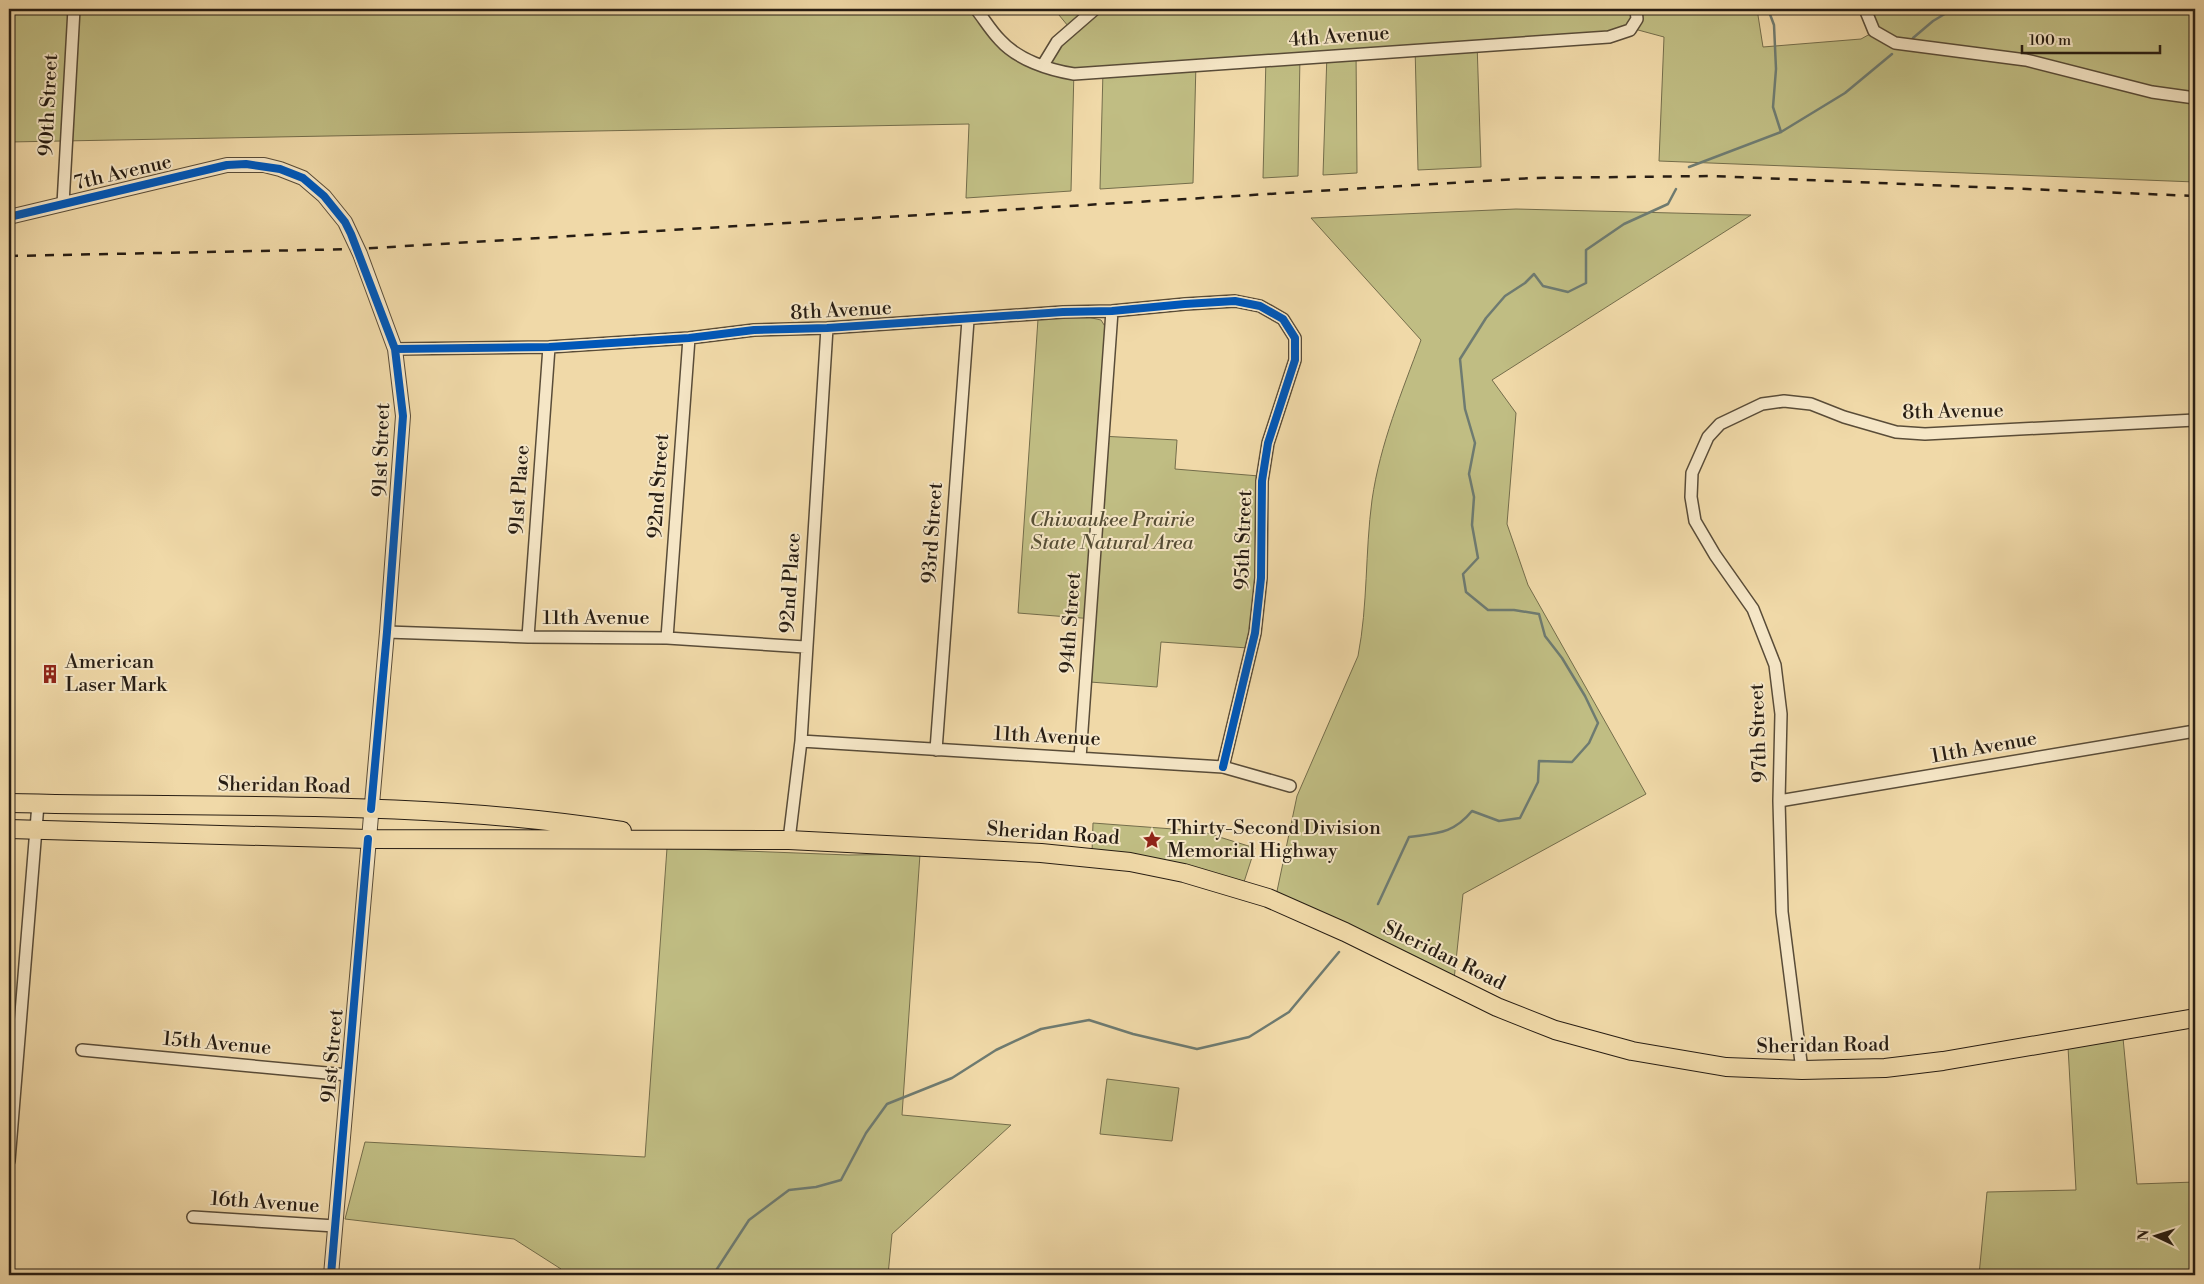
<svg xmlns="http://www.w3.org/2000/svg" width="2204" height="1284" viewBox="0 0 2204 1284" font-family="'Libre Bodoni',serif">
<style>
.green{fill:#c0bd83;stroke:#746d4b}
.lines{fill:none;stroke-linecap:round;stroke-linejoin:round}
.stream{stroke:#6e7b71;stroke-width:2.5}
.minor-casing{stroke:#594c38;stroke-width:14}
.tertiary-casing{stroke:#594c38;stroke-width:16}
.primary-casing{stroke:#271d13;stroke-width:20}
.minor{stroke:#f5e6c6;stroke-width:11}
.tertiary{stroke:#f5e6c6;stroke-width:14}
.primary{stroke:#f0d9a8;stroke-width:18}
.rail{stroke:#271d13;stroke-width:2.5;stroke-dasharray:9 9;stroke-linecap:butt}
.cycleway-casing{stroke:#f5e6c6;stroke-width:11}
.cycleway{stroke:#0057b8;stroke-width:8}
.labels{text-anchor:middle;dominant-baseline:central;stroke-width:4;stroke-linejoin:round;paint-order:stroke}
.street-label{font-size:20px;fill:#271d13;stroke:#f5e6c6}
.park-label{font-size:20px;font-style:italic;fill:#554d35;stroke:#f5e6c6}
.poi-label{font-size:20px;fill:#271d13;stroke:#f5e6c6;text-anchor:start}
</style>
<rect width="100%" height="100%" fill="#f0d9a8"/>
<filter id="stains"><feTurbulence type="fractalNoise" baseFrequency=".004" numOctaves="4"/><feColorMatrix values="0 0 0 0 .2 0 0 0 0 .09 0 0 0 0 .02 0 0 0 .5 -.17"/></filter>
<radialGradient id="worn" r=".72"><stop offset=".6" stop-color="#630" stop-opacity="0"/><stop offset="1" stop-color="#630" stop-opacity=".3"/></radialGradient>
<path class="green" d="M9,9H973L993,37L1049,73L1055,51L1073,32L1054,9H1757L1763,47L1861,39L1879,29L1870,9H2195V182L1659,161L1664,37L1627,27L1608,32L1477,42L1481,167L1418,170L1415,46L1356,50L1357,173L1323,175L1327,53L1300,54L1298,176L1263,178L1266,57L1196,62L1193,183L1100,189L1103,70L1074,69L1071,191L966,198L969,124L9,142Z
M1516,209L1751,215L1492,380L1516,413L1507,524L1528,585L1646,794L1463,894L1454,980L1276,896L1297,796L1358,656C1368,605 1365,552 1372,500C1380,444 1402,392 1421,340L1311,218Z
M1083,316L1101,320L1106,328L1100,436L1177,440L1175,469L1259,476L1256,592L1248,648L1161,642L1157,687L1090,682L1094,619L1018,613L1038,319Z
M1093,823L1200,831L1255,848L1243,885L1092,852Z
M667,848L849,855L920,854L902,1115L1011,1125L892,1234L888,1275H566L561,1269L514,1239L345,1219L365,1142L645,1157Z
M2123,1038L2137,1184L2195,1182V1275H1979L1987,1192L2076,1190L2068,1047Z
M1107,1079L1179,1088L1172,1141L1100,1134Z"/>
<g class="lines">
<path class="stream" d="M1768,9L1774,25L1776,69L1773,107L1781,132
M1913,38L1933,21L1953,9
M1689,167L1781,132L1845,93L1892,54
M1378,904L1409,837C1437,833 1453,834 1472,811L1499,821L1520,818L1538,782L1539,761L1572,762L1589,743L1598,723L1585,696L1562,658L1545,636L1539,614L1514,610H1488L1466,592L1463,574L1478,558L1472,525L1474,497L1469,474L1475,443L1465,409L1460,359L1486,318L1505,296L1525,283L1534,274L1543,286L1568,292L1586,283V250L1624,224L1668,204L1676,189
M713,1275L749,1220L789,1190L816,1187L841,1180L866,1133L887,1104L952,1078L996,1050L1041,1029L1089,1020L1133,1034L1197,1049L1249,1037L1289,1012L1339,952"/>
<g class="minor-casing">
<path id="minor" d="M976,9C984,19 991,31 1000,40C1018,60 1049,70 1074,74L1609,37L1630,30L1637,19L1636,9
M1865,9L1874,31L1895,43L2026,60L2152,92L2195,98
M1043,65L1057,42L1095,9
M63,204L74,9
M395,349L549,347L689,338L754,330L827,328L1063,312L1112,311L1185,304L1235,301L1260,306L1283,319L1295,338V360L1268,443L1262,481L1261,578L1255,633L1223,767
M387,632L528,637L667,638L805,647
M528,637L549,347
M667,638L689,338
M801,741L1223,767L1290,786
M936,750L968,320
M1080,758L1112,311
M1779,801L2195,731
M789,840L801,741L827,328
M82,1050L348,1075
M1802,1070L1782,912L1779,801L1781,714L1775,665L1753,609L1715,555L1695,521L1691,497L1692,473L1708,437L1720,424L1762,404L1784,401L1811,404L1844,417L1896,432L1925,434L2195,420
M9,1161L38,804
M193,1217L335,1226"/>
</g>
<g class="tertiary-casing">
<path id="tertiary" d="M9,217L227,165H264L280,169L303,178L324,196L345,222L360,254L395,349L403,416L387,632L331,1275"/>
</g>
<g class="primary-casing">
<path id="primary" d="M9,803C212,808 421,799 622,831
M9,829L368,839L789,840L1041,853L1130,862L1184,873L1268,898L1345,932L1497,1007L1555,1030L1632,1051L1726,1067L1802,1070L1885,1068L1943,1061L2195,1018"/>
</g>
<use href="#minor" class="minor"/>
<use href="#tertiary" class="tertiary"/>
<use href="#primary" class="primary"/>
<path class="rail" d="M9,256L357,249L1533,178L1711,176L2195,196"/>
<g class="cycleway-casing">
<path id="cycleway" d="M9,217L227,165L246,164L280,169L303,178L324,196L345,222L351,234L395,349L403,416L387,632L371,809
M395,349L549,347L689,338L754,330L827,328L1063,312L1112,311L1185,304L1235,301L1260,306L1283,319L1295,338V360L1268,443L1262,481L1261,578L1255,633L1223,767
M331,1275L368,839"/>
</g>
<use href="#cycleway" class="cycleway"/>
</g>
<defs>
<g id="building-bare" transform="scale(1.5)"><path d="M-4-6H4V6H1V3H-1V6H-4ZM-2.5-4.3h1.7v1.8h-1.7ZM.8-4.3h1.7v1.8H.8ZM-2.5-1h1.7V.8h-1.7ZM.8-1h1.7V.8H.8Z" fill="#8f2418" stroke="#f5e6c6" stroke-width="2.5" paint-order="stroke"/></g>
<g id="sight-bare" transform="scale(1.5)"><path d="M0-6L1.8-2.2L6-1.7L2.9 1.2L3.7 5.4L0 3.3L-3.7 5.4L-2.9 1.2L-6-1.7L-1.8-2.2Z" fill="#8f2418" stroke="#f5e6c6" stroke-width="2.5" paint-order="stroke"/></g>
</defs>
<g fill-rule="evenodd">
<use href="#building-bare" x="50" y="674"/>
<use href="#sight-bare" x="1152" y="840"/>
</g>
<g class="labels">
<g class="street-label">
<text transform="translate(1339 37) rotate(-4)">4th Avenue</text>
<text transform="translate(49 105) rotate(-87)">90th Street</text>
<text transform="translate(123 173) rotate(-13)">7th Avenue</text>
<text transform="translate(841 311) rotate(-3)">8th Avenue</text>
<text transform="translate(1953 412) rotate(-1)">8th Avenue</text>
<text transform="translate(382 450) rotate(-88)">91st Street</text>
<text transform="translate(659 486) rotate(-86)">92nd Street</text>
<text transform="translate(520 490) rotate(-86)">91st Place</text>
<text transform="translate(933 533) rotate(-86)">93rd Street</text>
<text transform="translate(1244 540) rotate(-88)">95th Street</text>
<text transform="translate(791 583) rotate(-86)">92nd Place</text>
<text x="596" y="618">11th Avenue</text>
<text transform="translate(1071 623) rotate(-86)">94th Street</text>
<text transform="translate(1759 733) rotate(-92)">97th Street</text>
<text transform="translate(1047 737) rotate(3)">11th Avenue</text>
<text transform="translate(1984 748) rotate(-10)">11th Avenue</text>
<text transform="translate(284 786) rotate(1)">Sheridan Road</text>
<text transform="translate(1053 834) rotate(4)">Sheridan Road</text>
<text transform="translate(1444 956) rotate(26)">Sheridan Road</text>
<text transform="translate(217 1044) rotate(5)">15th Avenue</text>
<text transform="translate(1823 1046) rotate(-1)">Sheridan Road</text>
<text transform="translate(333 1056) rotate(-85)">91st Street</text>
<text transform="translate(265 1203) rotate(4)">16th Avenue</text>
</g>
<g class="park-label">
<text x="1112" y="520">Chiwaukee Prairie<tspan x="1112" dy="23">State Natural Area</tspan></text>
</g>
<g class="poi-label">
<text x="65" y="662">American<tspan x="65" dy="23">Laser Mark</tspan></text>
<text x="1167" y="828">Thirty-Second Division<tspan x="1167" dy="23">Memorial Highway</tspan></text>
</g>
</g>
<rect width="2204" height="1284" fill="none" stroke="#f0d9a8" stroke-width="30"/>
<rect x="10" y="10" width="2184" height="1264" fill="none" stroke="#271d13" stroke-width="2.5"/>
<rect x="15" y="15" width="2174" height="1254" fill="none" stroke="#271d13"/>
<g transform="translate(2156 1236) rotate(274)" stroke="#f5e6c6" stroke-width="4" paint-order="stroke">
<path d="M0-4L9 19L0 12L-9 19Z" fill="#271d13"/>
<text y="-8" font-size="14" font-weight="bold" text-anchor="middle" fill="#271d13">N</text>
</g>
<path d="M2022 45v8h138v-8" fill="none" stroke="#271d13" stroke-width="2.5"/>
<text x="2029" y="45" font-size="15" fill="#271d13" stroke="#f5e6c6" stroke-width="4" paint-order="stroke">100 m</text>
<rect width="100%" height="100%" filter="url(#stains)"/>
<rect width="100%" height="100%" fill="url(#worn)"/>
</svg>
